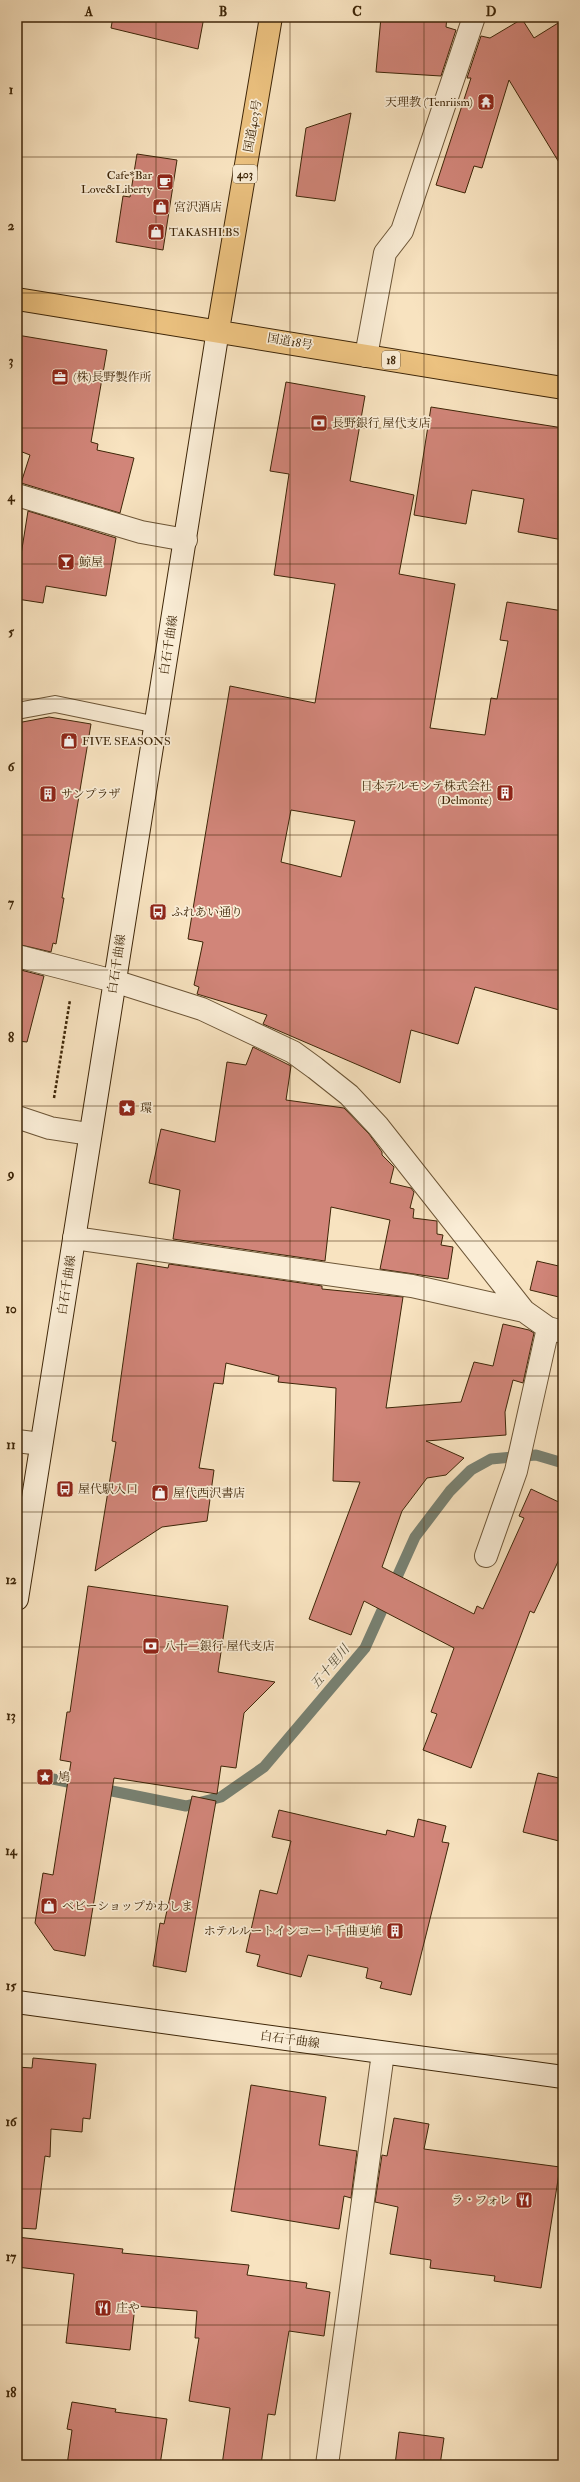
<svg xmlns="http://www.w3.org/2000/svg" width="580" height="2482" viewBox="0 0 580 2482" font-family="'IM FELL Double Pica','Noto Serif JP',serif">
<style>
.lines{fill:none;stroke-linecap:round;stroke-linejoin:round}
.stream{stroke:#788172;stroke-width:11}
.building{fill:#d18579;stroke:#3e2608;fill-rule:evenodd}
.lane-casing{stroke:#6c5536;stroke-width:18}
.street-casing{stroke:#6c5536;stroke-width:24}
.secondary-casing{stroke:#3e2608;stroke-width:24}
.highway-casing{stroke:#3e2608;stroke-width:24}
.path{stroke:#3e2608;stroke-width:2.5;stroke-dasharray:3 2;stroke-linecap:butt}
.lane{stroke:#faedd6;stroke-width:16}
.street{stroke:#faedd6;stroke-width:22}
.secondary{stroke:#faedd6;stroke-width:22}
.highway{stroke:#ecc280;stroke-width:22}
.grid{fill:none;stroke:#3e2608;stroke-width:1;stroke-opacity:0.55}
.labels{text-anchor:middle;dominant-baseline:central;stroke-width:3.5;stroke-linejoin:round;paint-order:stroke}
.shield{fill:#faedd6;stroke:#766246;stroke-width:1}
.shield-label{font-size:11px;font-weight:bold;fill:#3e2608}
.poi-label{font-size:12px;fill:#3e2608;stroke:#faedd6;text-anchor:start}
.street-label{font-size:12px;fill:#3e2608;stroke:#faedd6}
.water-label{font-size:13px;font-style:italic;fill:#5b533d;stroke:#faedd6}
.neatline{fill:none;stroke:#3e2608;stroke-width:1.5}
.grid-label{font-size:13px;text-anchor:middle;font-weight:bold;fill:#3e2608}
</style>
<rect width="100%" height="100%" fill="#f8e3c0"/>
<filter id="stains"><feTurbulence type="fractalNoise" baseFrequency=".005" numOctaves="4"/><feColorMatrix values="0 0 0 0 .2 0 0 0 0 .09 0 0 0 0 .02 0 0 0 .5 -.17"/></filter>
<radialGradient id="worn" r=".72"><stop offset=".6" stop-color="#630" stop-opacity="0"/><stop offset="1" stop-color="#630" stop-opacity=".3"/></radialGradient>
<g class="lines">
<path class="stream" d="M53,1779L186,1806L221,1797L264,1767L365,1648L415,1537L450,1491L471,1470L491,1459L536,1455L563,1463"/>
</g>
<path class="building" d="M113,17H204L198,49L111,28Z
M381,17H447L446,27L456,30L441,76L376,72Z
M522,19L534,38L563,20V169L509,80L482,168L474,166L465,193L436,185L471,78H467L481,36L490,38Z
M351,113L335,201L296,196L306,128Z
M137,154L177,160L163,250L116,242L123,196L130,197Z
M17,335L107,350L91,442L98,444L97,450L134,458L120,513L21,483L30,455L17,450Z
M286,382L365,396L350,481L414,495L399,574L455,584L430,728L485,735L491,698L497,699L508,641L500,640L507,602L563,611V1011L475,987L458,1044L411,1030L400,1083L263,1024L267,1015L197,994L199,987L194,985L203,942L188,939L230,686L315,703L335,584L274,575L289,474L270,471ZM291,810L355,821L341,877L281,862Z
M431,407L563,428V540L518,532L524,499L472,490L466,524L414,515Z
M28,511L116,538L106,596L46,586L43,603L17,599V580Z
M49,717L91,724L62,898H64L56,944L53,943L51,952L17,944V723Z
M17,969L44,976L27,1042L17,1041Z
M253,1047L291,1066L286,1100L344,1108L369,1134L382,1152V1155L394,1167L390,1183L411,1188L414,1192L410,1208L414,1209L413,1218L437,1221V1234L443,1235L441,1245L453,1247L448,1279L380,1269L390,1220L331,1207L325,1261L173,1239L180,1190L149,1183L161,1129L215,1142L227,1062L246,1065Z
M537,1261L563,1267V1298L530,1290Z
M137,1263L168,1268L169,1264L322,1286V1289L403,1297L386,1408L461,1402L474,1362L493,1366L503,1324L529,1330L534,1333L523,1383L513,1380L505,1412L506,1435L426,1441L464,1458L446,1475L427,1478L402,1511L382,1567L474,1614L477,1606L483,1609L524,1518L519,1516L531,1489L563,1504V1551L534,1613L530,1611L471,1768L423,1750L437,1714L431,1712L454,1648L364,1601L351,1635L309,1619L360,1482L333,1481L336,1388L278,1382L279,1376L226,1363L223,1384L214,1383L199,1468L214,1470L207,1521L162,1527L95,1571L116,1442L112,1441Z
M88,1586L228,1606L218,1672L275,1682L244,1713L236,1768L221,1766L217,1794L114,1778L85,1956L54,1950L35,1923L43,1873L53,1875L71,1762L60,1760L67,1712H70Z
M538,1773L563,1779V1842L523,1832Z
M192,1796L216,1801L186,1972L153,1966L160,1923L164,1924Z
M279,1810L386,1835L387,1830L414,1837L418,1819L446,1826L442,1842L449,1843L411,1995L380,1988L382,1982L366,1978L368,1968L308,1955L301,1977L257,1966L260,1955L246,1952L260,1890L277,1894L291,1841L272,1837Z
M33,2058L96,2064L90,2119L83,2118L82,2132L51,2129L50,2157L45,2156L36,2229L17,2228V2067L32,2068Z
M251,2085L326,2097L319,2145L357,2151L351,2198L344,2196L339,2229L231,2211Z
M394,2118L429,2124L424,2149L560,2167L541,2288L494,2281L495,2276L430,2268L431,2260L390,2254L398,2207L375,2202L382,2155L387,2156Z
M17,2237L123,2249L122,2253L249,2265L247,2275L307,2283L306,2288L330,2292L324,2336L289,2331L275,2415L268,2414L261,2465H222L230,2408L189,2401L199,2338H195L197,2311L135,2306L130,2350L66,2343L74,2274L17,2267Z
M72,2402L116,2409L115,2412L167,2419L160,2465H67L72,2430L67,2429Z
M399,2432L444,2438L440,2465H395Z"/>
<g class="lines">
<g class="lane-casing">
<path id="lane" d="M17,711L55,704L157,725"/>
</g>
<g class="street-casing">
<path id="street" d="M366,356L385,253L402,231L474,17
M17,495L141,532L186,540
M17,956L114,981L202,1009L293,1052L315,1068L349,1095L378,1126L524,1311L548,1328L563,1332
M17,1117L50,1128L89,1134
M74,1238L412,1286L524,1311
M17,1441L41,1444
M486,1556L516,1471L548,1328
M327,2465L383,2053"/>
</g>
<g class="secondary-casing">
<path id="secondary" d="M17,1599L218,330
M17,2002L563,2077"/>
</g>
<g class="highway-casing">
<path id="highway" d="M17,299L563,388
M218,330L271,17"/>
</g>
<path class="path" d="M54,1098L70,1000"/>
<use href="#lane" class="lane"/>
<use href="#street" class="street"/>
<use href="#secondary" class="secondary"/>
<use href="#highway" class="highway"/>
</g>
<path class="grid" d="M156,17V2465M290,17V2465M424,17V2465M17,157H563M17,293H563M17,428H563M17,564H563M17,699H563M17,835H563M17,970H563M17,1106H563M17,1241H563M17,1376H563M17,1512H563M17,1647H563M17,1783H563M17,1918H563M17,2054H563M17,2189H563M17,2325H563"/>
<defs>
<g id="temple-square" transform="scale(0.9)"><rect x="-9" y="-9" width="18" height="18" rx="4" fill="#8f2418" stroke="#faedd6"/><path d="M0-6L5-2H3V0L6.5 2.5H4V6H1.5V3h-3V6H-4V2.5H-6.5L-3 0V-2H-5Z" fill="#fff"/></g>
<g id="cafe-square" transform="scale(0.9)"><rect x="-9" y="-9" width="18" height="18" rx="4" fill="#8f2418" stroke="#faedd6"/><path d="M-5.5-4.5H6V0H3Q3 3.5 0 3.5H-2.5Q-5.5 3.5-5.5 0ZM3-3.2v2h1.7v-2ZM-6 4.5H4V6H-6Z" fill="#fff"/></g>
<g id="shop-square" transform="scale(0.9)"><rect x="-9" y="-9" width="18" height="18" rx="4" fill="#8f2418" stroke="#faedd6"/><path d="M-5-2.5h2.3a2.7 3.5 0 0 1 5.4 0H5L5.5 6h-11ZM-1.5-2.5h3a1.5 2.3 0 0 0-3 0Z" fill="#fff"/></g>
<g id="office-square" transform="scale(0.9)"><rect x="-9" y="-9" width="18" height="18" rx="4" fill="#8f2418" stroke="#faedd6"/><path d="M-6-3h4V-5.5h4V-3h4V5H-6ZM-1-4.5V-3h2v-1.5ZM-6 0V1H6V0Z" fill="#fff"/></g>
<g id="bank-square" transform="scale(0.9)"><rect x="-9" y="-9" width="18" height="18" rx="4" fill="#8f2418" stroke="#faedd6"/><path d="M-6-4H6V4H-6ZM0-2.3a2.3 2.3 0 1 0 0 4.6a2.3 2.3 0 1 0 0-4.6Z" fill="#fff"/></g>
<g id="bar-square" transform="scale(0.9)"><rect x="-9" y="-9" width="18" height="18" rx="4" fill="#8f2418" stroke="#faedd6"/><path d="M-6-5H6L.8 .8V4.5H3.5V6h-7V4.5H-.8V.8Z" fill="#fff"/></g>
<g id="building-square" transform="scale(0.9)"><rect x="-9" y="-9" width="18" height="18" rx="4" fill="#8f2418" stroke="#faedd6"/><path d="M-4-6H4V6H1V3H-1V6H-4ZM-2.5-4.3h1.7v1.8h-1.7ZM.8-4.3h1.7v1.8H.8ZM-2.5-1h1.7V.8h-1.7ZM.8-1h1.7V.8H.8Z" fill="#fff"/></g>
<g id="bus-square" transform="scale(0.9)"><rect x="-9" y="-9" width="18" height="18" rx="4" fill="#8f2418" stroke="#faedd6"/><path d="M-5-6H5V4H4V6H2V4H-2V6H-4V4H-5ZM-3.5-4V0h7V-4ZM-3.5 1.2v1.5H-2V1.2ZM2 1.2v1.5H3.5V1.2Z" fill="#fff"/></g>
<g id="sight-square" transform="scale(0.9)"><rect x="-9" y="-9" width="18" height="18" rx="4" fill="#8f2418" stroke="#faedd6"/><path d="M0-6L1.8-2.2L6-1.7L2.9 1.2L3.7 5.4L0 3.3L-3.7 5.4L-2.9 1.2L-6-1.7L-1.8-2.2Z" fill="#fff"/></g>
<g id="restaurant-square" transform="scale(0.9)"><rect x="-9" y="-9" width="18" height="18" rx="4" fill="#8f2418" stroke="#faedd6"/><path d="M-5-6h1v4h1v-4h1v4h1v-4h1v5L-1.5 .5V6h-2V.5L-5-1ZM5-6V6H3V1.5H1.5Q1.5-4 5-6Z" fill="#fff"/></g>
</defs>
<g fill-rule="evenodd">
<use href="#temple-square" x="486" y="102"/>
<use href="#cafe-square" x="165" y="182"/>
<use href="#shop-square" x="161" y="207"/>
<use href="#shop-square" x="156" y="232"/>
<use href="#office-square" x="60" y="377"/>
<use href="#bank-square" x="319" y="423"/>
<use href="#bar-square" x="66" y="562"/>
<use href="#shop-square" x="69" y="741"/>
<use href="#building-square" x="505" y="793"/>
<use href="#building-square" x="48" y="794"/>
<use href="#bus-square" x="158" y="912"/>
<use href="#sight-square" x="127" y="1108"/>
<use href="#bus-square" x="65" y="1489"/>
<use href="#shop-square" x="160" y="1493"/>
<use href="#bank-square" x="151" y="1646"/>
<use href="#sight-square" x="45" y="1777"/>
<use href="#shop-square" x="49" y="1906"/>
<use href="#building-square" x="395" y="1931"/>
<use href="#restaurant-square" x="524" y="2200"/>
<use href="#restaurant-square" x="103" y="2308"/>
</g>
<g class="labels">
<g class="shield">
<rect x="233" y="165" width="24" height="18" rx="3"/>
<rect x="382" y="351" width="18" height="18" rx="3"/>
</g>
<g class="shield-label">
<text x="245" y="174">403</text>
<text x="391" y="360">18</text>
</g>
<g class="poi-label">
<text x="473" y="102" text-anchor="end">天理教 (Tenriism)</text>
<text x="152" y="175" text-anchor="end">Cafe*Bar<tspan x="152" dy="14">Love&amp;Liberty</tspan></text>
<text x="174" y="207">宮沢酒店</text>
<text x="169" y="232">TAKASHI.BS</text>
<text x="73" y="377">(株)長野製作所</text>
<text x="332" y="423">長野銀行 屋代支店</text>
<text x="79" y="562">鯨屋</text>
<text x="82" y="741">FIVE SEASONS</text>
<text x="492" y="786" text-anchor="end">日本デルモンテ株式会社<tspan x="492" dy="14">(Delmonte)</tspan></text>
<text x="61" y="794">サンプラザ</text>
<text x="171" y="912">ふれあい通り</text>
<text x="140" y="1108">環</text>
<text x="78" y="1489">屋代駅入口</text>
<text x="173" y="1493">屋代西沢書店</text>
<text x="164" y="1646">八十二銀行 屋代支店</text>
<text x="58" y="1777">鳩</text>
<text x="62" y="1906">ベビーショップかわしま</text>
<text x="382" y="1931" text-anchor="end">ホテルルートインコート千曲更埴</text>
<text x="511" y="2200" text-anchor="end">ラ・フォレ</text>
<text x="116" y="2308">庄や</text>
</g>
<g class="street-label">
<text transform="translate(253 126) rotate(-80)">国道403号</text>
<text transform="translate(290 342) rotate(10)">国道18号</text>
<text transform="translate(169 645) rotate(-81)">白石千曲線</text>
<text transform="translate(117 964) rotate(-81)">白石千曲線</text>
<text transform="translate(67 1285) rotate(-81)">白石千曲線</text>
<text transform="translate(290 2040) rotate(8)">白石千曲線</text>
</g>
<g class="water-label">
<text transform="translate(330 1667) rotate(-50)">五十里川</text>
</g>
</g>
<rect width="580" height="2482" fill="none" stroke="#f8e3c0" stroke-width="44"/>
<rect x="22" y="22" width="536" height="2438" class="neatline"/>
<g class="grid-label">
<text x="89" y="16">A</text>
<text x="223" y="16">B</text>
<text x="357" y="16">C</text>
<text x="491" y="16">D</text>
<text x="11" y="94">1</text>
<text x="11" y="230">2</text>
<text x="11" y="365">3</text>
<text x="11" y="501">4</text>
<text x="11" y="636">5</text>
<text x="11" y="771">6</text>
<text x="11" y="907">7</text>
<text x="11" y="1042">8</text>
<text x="11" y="1178">9</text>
<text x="11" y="1313">10</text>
<text x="11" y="1449">11</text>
<text x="11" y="1584">12</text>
<text x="11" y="1720">13</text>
<text x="11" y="1855">14</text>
<text x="11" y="1990">15</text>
<text x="11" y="2126">16</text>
<text x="11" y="2261">17</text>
<text x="11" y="2397">18</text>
</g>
<rect width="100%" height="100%" filter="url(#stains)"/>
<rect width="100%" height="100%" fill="url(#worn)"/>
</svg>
